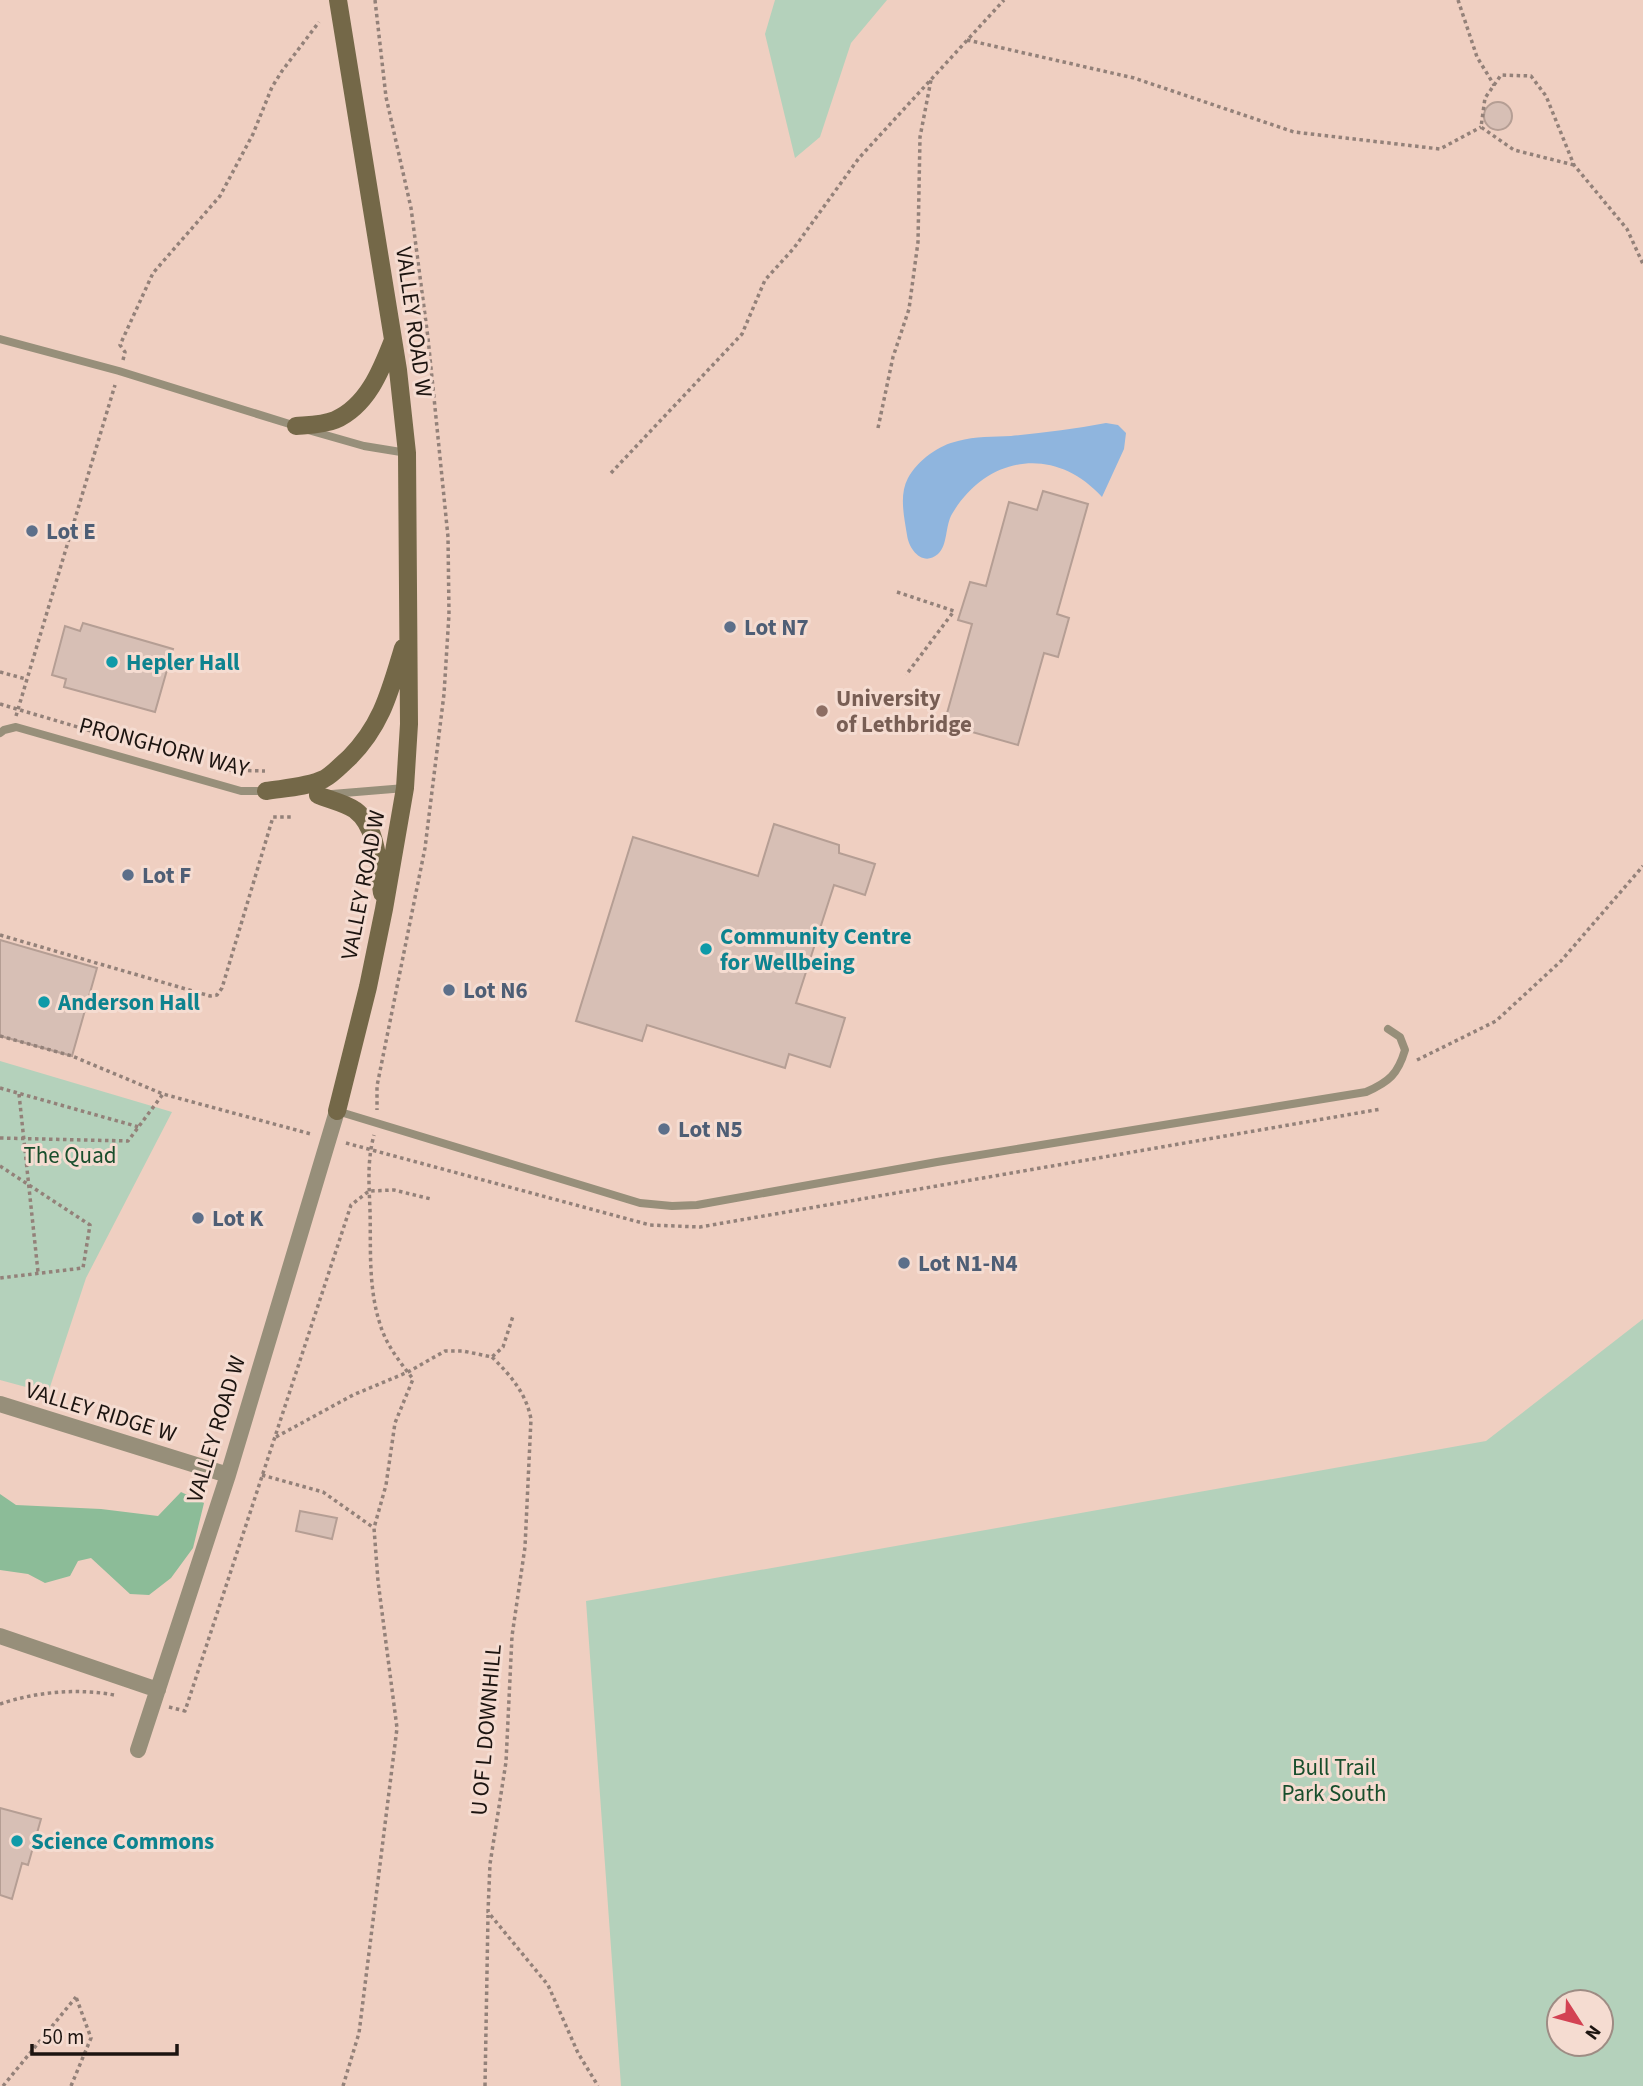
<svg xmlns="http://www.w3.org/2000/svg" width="1643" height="2086" viewBox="0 0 1643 2086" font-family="'Source Sans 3',sans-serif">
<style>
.built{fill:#efcfc1}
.green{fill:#b4d1bb;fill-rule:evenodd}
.forest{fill:#8cbc98}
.water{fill:#8fb5de}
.building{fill:#d7bfb5;stroke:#b59e94;stroke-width:2}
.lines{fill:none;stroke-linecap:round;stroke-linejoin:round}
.path{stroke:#938179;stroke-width:3.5;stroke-dasharray:3.5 3.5;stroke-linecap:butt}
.lane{stroke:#978f7a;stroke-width:8}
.street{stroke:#978f7a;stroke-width:16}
.secondary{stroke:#746848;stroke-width:18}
.service-dot{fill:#5c6f8a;stroke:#f5dcd1;stroke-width:2.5}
.culture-dot{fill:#0f9aa8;stroke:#f5dcd1;stroke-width:2.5}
.education-dot{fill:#8d6e63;stroke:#f5dcd1;stroke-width:2.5}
.labels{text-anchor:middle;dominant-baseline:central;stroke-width:6;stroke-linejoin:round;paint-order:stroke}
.street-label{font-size:23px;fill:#1c1410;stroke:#f5dcd1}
.service-label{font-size:23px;font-weight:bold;fill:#4e5e75;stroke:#f5dcd1;text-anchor:start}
.culture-label{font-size:23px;font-weight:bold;fill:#0d838f;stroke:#f5dcd1;text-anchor:start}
.education-label{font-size:23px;font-weight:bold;fill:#785e54;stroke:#f5dcd1;text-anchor:start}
.park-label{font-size:23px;fill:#184e2c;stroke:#f5dcd1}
</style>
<rect width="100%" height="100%" fill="#f5dcd1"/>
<path class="built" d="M0,0H1643V1422L1167,2086H0Z"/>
<path class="green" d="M775,0H887L851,43L820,137L795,158L765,34Z
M0,1061L172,1112L86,1278L48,1393L0,1380Z
M1643,1319V2086H621L586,1601L1486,1441ZM1559,2002H1601V2044H1559Z"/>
<path class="forest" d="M181,1492L204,1503L193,1548L171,1578L149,1595L130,1594L91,1558L78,1561L70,1576L45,1583L28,1574L0,1570V1494L16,1505L101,1509L158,1516Z"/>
<path class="water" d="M1106,423L1118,425L1126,433L1124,449L1102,497C1055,445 987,455 952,514C945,526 948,545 938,554C923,567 909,550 907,535C904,516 899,495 908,478C918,460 939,445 958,441C975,436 994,437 1011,436C1043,433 1074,429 1106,423Z"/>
<path class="building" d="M1484 116a14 14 0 1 1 28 0a14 14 0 1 1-28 0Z
M1043,491L1088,504L1057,614L1069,618L1058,657L1044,653L1018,745L944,724L972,624L958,620L970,582L986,586L1009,502L1037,510Z
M83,623L173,649L155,712L64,687L66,679L52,675L65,626L80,631Z
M774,824L839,845V853L875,864L865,895L834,885L796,1003L845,1018L830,1067L789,1054L785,1068L647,1025L642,1041L576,1021L633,837L758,876Z
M0,940L97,968L72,1056L0,1036Z
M300,1511L337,1518L332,1539L296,1531Z
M0,1808L41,1819L28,1865L22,1863L12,1899L0,1895Z"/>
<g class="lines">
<path class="path" d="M375,0L386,97L411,208L428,338L448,537L449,614L444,694L425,848L377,1086V1110
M1458,0L1477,57L1494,85
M967,40L1134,78L1294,132L1440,149L1481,127
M1574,165L1514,150L1481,127L1485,98L1501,75L1531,76L1546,96L1574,165L1627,229L1643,264
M123,360L125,352L120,345L153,273L220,196L253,134L272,87L282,71L319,22
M878,428L893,357L909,309L918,242L920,137L931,80
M611,473L742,334L765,280L794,248L859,158L1004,0
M897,592L954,611L906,675
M0,672L26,679
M0,704L182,758
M16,716L115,385
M220,770L265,771
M0,935L210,996L217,995L222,988L273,817H294
M0,1036L72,1056L163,1094L311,1134
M1417,1060L1496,1021L1561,961L1643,866
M0,1088L139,1127
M19,1094L38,1272
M0,1138L128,1141L163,1094
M346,1143L650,1225L700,1227L1381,1109
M0,1166L90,1225L83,1268L0,1278
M492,1357C511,1376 526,1393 531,1419L525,1547L512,1636L506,1762L490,1864L488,1912L548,1985L578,2053L598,2086
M276,1437L353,1395L408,1372L445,1351H463L492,1357L503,1347L513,1316
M262,1475L323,1492L374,1528
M0,1704C35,1692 78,1688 114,1695
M169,1707L185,1711L351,1205L369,1191L394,1190L431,1199
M3,2086L76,1997
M71,2086L91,2038L76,1997
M343,2086L359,2033L397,1728L378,1581L374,1528L386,1485L395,1423L413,1379C400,1362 386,1345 380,1324C368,1287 371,1248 370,1210C369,1184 367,1161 374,1135
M485,2086L488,1915"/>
<path class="lane" d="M0,339L119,371L296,426
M308,430L364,446L407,453
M0,733L4,730L16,727L241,791H267
M332,794L405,788
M337,1111L640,1203L672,1206L697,1205L937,1162L1366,1092C1389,1082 1398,1074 1405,1050L1400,1037L1388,1029"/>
<path class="street" d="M0,1404L228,1475
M0,1636L158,1690
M138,1750L228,1475L337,1111"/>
<path class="secondary" d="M296,426C308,425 323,425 335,420C367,406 381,371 393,340
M266,791C285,788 307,787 324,779C333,774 341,765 349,758C382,725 390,691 403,648
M318,795C330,800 345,803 355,810C378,827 378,866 382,893
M337,1111L368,987L384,909L405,788L409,724L407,453L398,370L338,0"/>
</g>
<g class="service-dot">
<circle cx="32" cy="531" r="7"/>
<circle cx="730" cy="627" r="7"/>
<circle cx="128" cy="875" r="7"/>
<circle cx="449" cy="990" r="7"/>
<circle cx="664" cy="1129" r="7"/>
<circle cx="198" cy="1218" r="7"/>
<circle cx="904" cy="1263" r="7"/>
</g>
<g class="culture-dot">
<circle cx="112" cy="662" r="7"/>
<circle cx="706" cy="949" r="7"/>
<circle cx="44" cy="1002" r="7"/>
<circle cx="17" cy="1841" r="7"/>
</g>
<circle class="education-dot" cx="822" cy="711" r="7"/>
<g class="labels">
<g class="street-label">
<text transform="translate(414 322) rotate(82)">VALLEY ROAD W</text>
<text transform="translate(164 747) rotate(15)">PRONGHORN WAY</text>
<text transform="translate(363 885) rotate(-79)">VALLEY ROAD W</text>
<text transform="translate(101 1412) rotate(17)">VALLEY RIDGE W</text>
<text transform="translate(216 1429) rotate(-73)">VALLEY ROAD W</text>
<text transform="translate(486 1730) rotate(-85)">U OF L DOWNHILL</text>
</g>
<g class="service-label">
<text x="46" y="531">Lot E</text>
<text x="744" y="627">Lot N7</text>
<text x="142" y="875">Lot F</text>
<text x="463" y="990">Lot N6</text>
<text x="678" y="1129">Lot N5</text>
<text x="212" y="1218">Lot K</text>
<text x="918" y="1263">Lot N1-N4</text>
</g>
<g class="culture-label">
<text x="126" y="662">Hepler Hall</text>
<text x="720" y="936">Community Centre<tspan x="720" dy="26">for Wellbeing</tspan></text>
<text x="58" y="1002">Anderson Hall</text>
<text x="31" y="1841">Science Commons</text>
</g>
<g class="education-label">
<text x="836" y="698">University<tspan x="836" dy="26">of Lethbridge</tspan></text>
</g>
<g class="park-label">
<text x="70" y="1155">The Quad</text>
<text x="1334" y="1767">Bull Trail<tspan x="1334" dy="26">Park South</tspan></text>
</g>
</g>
<g transform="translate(1580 2023) rotate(126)"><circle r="33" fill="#f5dcd1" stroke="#9e8c84" stroke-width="2"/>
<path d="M0-5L12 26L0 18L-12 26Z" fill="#d34253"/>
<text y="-10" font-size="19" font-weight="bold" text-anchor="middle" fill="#1c1410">N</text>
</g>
<path d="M32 2044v10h145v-10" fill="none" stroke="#1c1410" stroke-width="3.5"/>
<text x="42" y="2044" font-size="21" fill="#1c1410" stroke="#f5dcd1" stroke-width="5" paint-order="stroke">50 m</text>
</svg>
